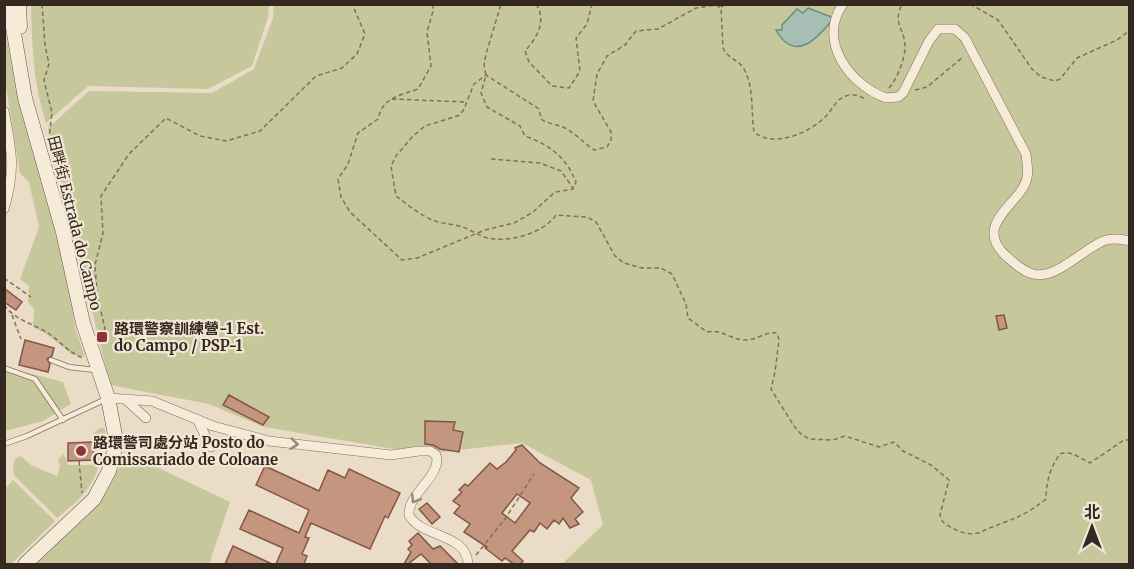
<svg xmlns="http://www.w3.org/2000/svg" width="1134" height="569" viewBox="0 0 1134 569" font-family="Merriweather,'Noto Sans SC',serif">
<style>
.green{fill:#c6c79b}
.water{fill:#a7beb5;stroke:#6e8b82;stroke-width:1.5}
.building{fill:#c5967f;stroke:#815745;stroke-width:1.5;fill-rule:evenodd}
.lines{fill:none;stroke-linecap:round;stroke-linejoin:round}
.service-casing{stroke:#846e5d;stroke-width:6}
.minor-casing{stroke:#846e5d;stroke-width:10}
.secondary-casing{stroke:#655040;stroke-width:15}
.path{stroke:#846e5d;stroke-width:1.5;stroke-dasharray:4.5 3;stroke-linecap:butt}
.service{stroke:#f6ead8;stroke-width:4.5}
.minor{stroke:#f6ead8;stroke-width:9}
.secondary{stroke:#f6ead8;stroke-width:14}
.oneway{stroke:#96897c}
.poi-dot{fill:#8d333b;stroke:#f2e7d5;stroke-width:2}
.labels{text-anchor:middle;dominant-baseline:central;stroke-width:4.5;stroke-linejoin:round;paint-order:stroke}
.street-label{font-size:15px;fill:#352820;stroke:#f2e7d5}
.poi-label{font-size:15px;font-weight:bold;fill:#352820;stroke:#f2e7d5;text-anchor:start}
</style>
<rect width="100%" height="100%" fill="#eadcc6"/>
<path class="green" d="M31,5L269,4V5L268,17L252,66L208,89L88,86L46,123C33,84 32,45 31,5Z
M274,5H1129V564H562L603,525L591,480L522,443L423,454L264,427L209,404L110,385L48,128L89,91L212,93L254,69L273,18Z
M4,25L17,92L42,170L68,282L75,327L85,357L71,354L48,335L33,327L34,309L28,302L29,286L20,279L39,227L29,182L20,173L5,81Z
M5,367L63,382L71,404L43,421L5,431Z
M102,427L105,430C104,452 99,475 85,492C78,502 66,510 57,518L14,475L13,467L15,459L21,456L31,465L57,476L60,467L58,459L64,454L68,465H92C98,454 101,444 93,433Z
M148,463L230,502L209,564H35L106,493L120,466Z
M13,480L55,521L11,564H5V489Z"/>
<path class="water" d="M808,8L834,18C818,38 795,64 776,30H782V25L797,9L803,13Z"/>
<path class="building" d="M4,288L22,302L16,310L4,302Z
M1004,315L1007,328L999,330L996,316Z
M25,340L54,348L52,356L47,359L50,364L48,372L19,365Z
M229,395L269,417L263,425L223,405Z
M425,421L455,422L453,430L463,432L459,452L440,449L433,445L425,444Z
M93,442L94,460L68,461V443Z
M522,445L540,463L579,488L571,498L583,512L575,519L579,524L570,528L563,518L559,524L554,520L547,529L540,523L534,532L530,530L512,551L523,561L520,564H514L505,558L502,561L485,548L487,547L464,532L470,524L454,513L460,506L453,501L462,492L459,490L465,484L468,486L490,463L497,469L506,462L516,450L515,448ZM517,494L530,503L515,523L502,513Z
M265,466L319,491L328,470L345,478L349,469L400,493L388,518L385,516L370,549L311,523L305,537L309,538L302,554L307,556L304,564H276L283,548L240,529L249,510L299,533L309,510L256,485Z
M427,503L440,517L432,524L419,509Z
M418,533L433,549L440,546L458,564H431L421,554L408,564H404L411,552L408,549L412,545L409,541Z
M233,546L272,564H225Z"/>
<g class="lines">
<g class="service-casing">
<path id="service" d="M51,360L69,367L95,370
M4,368L35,379L63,420
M4,444L27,436L106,399"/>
</g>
<g class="minor-casing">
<path id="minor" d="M843,4C817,41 850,85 886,98L898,97L903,93L929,41L938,29H955L965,38L1026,154C1027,165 1030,175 1024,186C1012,208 975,227 1006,256C1014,263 1022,271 1033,274C1057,280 1083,248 1106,240C1114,238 1122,239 1130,241
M4,111C12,151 16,169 4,209
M108,398L152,401L213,426L269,441L391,455L419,451H430L436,455C443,475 407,494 409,515C421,538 467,533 468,564
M125,399L146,418
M197,419L211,447"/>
</g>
<g class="secondary-casing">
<path id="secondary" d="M9,4L25,98L63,232L83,323L108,398L115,435V448L109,471L94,499L25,564
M19,4L20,27"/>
</g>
<path class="path" d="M42,4L45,45L49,64L44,80L52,113L49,137
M433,4V11L427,32L431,66L418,89C399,96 383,97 378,119L358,133L348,164L338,179L341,197L350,212L402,260L417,258L485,230L514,223L533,212L555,192L573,189L576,182C566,157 550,145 525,136L520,126L487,107L481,93L486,75L484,65L486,54L501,4
M536,4C547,21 537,38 525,51L529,62L552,86L569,88L580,71L576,38L587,24L592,4
M970,4L998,20L1032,69L1041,77L1055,81L1060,79L1077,58L1117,40L1130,30
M721,7L726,4
M889,88C897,79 905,59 905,47C905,28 892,25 902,4
M915,90L927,87L963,57
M864,98C858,96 852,93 846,96C836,99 833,109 826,116C811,132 774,149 754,132C751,113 754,89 745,71C740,60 727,58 723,48L721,8L716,5L696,8L658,29L636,31L625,45L607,56L597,74L593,101L611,132V140L607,147L594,150C584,143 576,134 565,128C557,124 548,124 541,119L539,109L486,75L474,84L464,109L460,115L425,126L412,137L396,156L391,166L396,196C408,205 421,216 435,221C444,224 454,224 463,227C470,230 477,234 484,237C506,244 543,234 556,215L587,217L596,222L615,256L624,263L642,268H661L672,274L686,304L688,318L707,332C723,329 729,339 744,340C756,341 765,331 777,333L779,340L775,372L771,389L794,426L801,434L809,439L833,440L845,436L879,447L894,442L903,451L931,465L949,480L940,515L943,522C952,529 966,536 978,533C981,533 984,530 987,529C1012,519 1024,517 1046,499C1046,483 1050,467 1060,454C1070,450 1080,458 1090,463L1124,440H1130
M392,99L466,102
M491,159L540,163L561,171L573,188
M4,278L31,297
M4,305C16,321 32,323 48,333C60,341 69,353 83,358
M12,315L21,339
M99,336L105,329L97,294L95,265L103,233L101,196L129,154L166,118L200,136L226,141L260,131L316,76L342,68L357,54L365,34L352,4
M79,461L82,493
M476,555L505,519L534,474"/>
<use href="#service" class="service"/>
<use href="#minor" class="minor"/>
<use href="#secondary" class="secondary"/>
</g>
<defs><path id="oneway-chevron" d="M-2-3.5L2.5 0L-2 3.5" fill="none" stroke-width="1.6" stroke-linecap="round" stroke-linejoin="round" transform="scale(1.5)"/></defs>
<g class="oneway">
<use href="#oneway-chevron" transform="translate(294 444) rotate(6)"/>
<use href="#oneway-chevron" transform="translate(415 499) rotate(122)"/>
</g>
<g class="poi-dot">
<rect x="96" y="331" width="12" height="12" rx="3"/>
<circle cx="81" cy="451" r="6"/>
</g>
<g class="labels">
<g class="street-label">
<text transform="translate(75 223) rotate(76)">田畔街 Estrada do Campo</text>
</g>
<g class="poi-label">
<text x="114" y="328">路環警察訓練營-1 Est.<tspan x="114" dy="17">do Campo / PSP-1</tspan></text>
<text x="93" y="442">路環警司處分站 Posto do<tspan x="93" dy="17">Comissariado de Coloane</tspan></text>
</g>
</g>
<rect width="1134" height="569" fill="none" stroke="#352820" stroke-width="12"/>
<g transform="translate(1092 527)" stroke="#f2e7d5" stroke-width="4.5" paint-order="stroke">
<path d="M0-4.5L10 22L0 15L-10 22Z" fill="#352820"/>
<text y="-9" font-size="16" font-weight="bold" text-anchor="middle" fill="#352820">北</text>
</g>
</svg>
